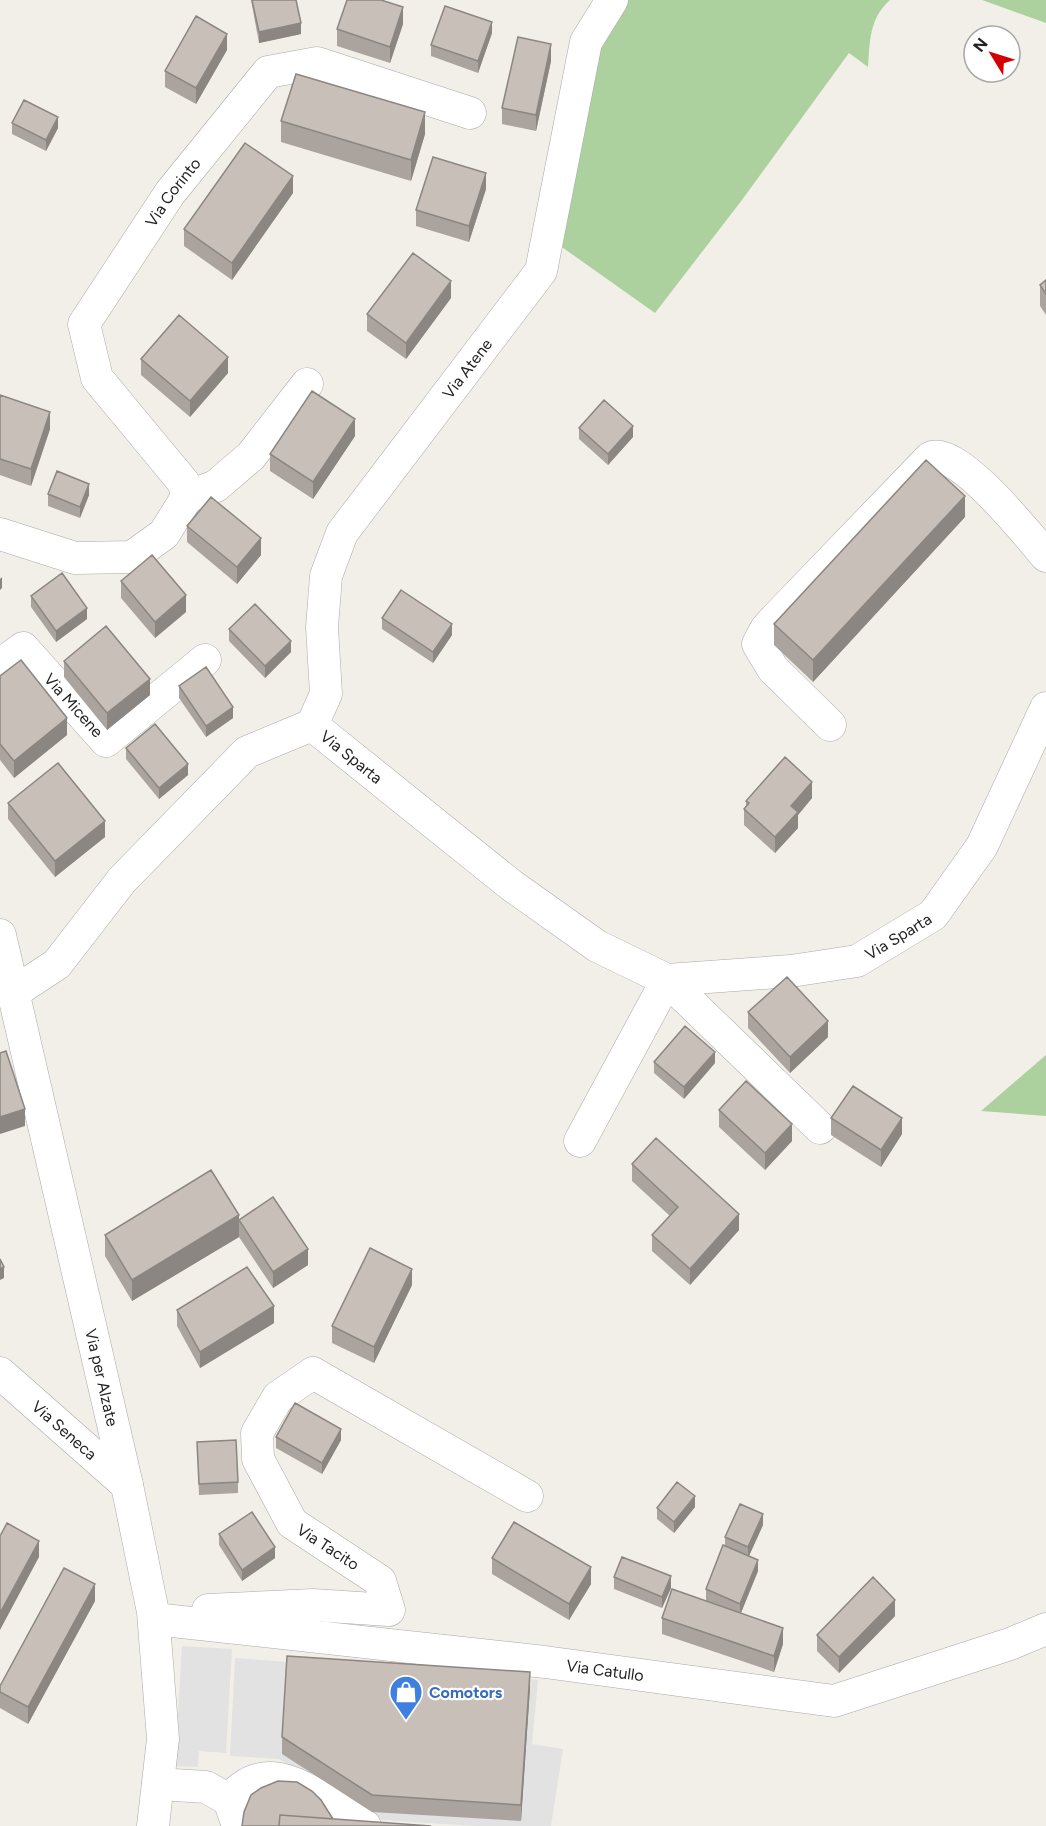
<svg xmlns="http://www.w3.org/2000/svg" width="1046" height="1826" viewBox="0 0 1046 1826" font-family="Figtree,sans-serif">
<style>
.forest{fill:#add19e}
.parking{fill:#e2e2e2}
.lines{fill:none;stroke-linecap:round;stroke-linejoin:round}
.minor-casing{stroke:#a9a9a9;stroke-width:33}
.minor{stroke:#fff;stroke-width:32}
.wall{fill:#aba49e}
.shaded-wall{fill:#8b8681}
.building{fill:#c7bfb8;stroke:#8b8681;stroke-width:1.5}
.labels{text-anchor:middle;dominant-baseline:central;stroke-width:4.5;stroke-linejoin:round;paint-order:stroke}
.street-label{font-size:16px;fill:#222;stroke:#fff}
.shop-label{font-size:16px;font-weight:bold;fill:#366cbe;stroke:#fff;text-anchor:start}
</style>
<rect width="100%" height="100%" fill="#f2efe9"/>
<path class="forest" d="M628,0H890C869,19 870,41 868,67L849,53L742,200L655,313L559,245L591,55Z
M982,0H1046V23Z
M1046,1055V1116L981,1111Z"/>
<path class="parking" d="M182,1646L232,1649L226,1753L199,1751L198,1767L175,1766Z
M235,1658L538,1680L532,1744L563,1749L551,1826H475L380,1820L279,1759L230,1756Z"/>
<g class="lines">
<g class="minor-casing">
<g id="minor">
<path d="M187,497L216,486L251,456L307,384"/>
<path id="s1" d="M0,534L75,558L132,557L164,534L187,497L184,483L97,378L84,324L170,193L268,72L317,63L470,113"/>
<path id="s2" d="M0,665L23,648L106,741L205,660"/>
<path id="s3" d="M312,725L326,694L322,627L326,576L342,533L541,271L586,42L612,0"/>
<path d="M830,725L773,669L758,644L766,629L773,621L930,458C956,444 1029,536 1046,556"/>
<path id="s4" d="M0,935L127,1485L153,1612L163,1739L153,1826"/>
<path id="s5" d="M13,993L57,964L122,880L247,752L312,725L511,885L597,946L667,980L791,971L857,961L933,915L982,846L1046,708"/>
<path d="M580,1141L667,980L820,1128"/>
<path id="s6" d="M0,1373L127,1485"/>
<path d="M208,1610L313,1605L389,1610L380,1581L292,1523L258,1459L257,1433L278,1397L313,1373L527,1496"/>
<path id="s7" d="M154,1619L545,1662L834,1701L1010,1644L1046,1629"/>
<path d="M158,1784L206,1787L229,1800L238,1826"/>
<path d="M229,1800C233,1795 238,1790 243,1787C282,1758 332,1808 365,1826"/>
</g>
</g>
<use href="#minor" class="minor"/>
</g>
<path class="wall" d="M251,0H296L301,34L259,43Z
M403,24L390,63L337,46V29Z
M492,33L478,73L431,56V45Z
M227,50L196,104L165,87V71Z
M551,61L536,131L502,124V108Z
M281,121L425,134L411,181L281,142Z
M12,123L58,128L46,151L12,134Z
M486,189L469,242L416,226V210Z
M293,193L232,280L184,246V229Z
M1046,280V315L1040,306V285Z
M451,298L406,359L367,331V314Z
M141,359L228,373L190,417L141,375Z
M0,395L50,429L31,486L0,475Z
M579,428L633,437L608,465L579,439Z
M355,436L313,499L270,471V454Z
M48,494L89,495L80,518L48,506Z
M965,517L813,682L774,645V624Z
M187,526L261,555L237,584L187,542Z
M121,581L186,612L155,638L121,598Z
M31,596L87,619L56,642L31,607Z
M382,618L452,635L433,663L382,629Z
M229,629L291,652L265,678L229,641Z
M64,661L150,695L107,730L64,677Z
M0,676L67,735L14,778L0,760Z
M179,686L233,718L206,737L179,698Z
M126,748L188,775L159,799L126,759Z
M812,798L798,815V828L775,853L744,825V809L746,807V801Z
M8,803L105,837L55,877L8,819Z
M748,1012L828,1037L790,1073L748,1028Z
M654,1062L715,1063L684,1099L654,1073Z
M719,1110L792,1141L765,1170L719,1127Z
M831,1118L902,1134L881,1167L831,1135Z
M632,1164L739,1230L690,1285L652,1251V1235L670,1216L632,1181Z
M239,1220L308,1265L273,1288L239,1237L132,1301L105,1256V1235Z
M412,1285L374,1363L332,1343V1326Z
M177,1310L274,1323L200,1368L177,1326Z
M276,1437L341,1440L322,1474L276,1448Z
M197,1442L238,1482V1493L199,1495Z
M695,1507L674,1533L657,1519V1508Z
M763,1525L749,1556L758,1571L741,1613L783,1644L774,1672L662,1634V1618L706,1600V1589L725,1546V1537Z
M219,1534L275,1558L242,1581L219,1545Z
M492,1558L591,1584L569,1620L492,1574Z
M614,1577L671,1588L662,1608L614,1589Z
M95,1601L28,1724L0,1708V1686Z
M895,1616L839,1673L817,1651V1635Z
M530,1688L521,1821L372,1812L282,1754V1737Z"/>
<path class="shaded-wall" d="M403,7V24L390,63V47Z
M492,22V33L478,73V61Z
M301,23V34L259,43V32Z
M227,34V50L196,104V88Z
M551,44V61L536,131V115Z
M425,112V134L411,181V160Z
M58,117V128L46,151V140Z
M486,173V189L469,242V226Z
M293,176V193L232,280V263Z
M451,281V298L406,359V343Z
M228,357V373L190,417V401Z
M50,412V429L31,486V469Z
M355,419V436L313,499V482Z
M633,426V437L608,465V454Z
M89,484V495L80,518V507Z
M965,496V517L813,682V660Z
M261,538V555L237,584V567Z
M2,577V588L0,590V579Z
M186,595V612L155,638V622Z
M87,608V619L56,642V631Z
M452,624V635L433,663V652Z
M291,641V652L265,678V666Z
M150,679V695L107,730V713Z
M233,707V718L206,737V726Z
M67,718V735L14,778V761Z
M188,764V775L159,799V788Z
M812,782V798L798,815V828L775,853V837L791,806Z
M105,821V837L55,877V861Z
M828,1021V1037L790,1073V1057Z
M715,1052V1063L684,1099V1087Z
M25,1109V1126L0,1134V1117Z
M902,1118V1134L881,1167V1150Z
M792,1124V1141L765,1170V1153Z
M739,1214V1230L690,1285V1269Z
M239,1215V1237L132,1301V1280Z
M308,1249V1265L273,1288V1272Z
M4,1267V1278L0,1280V1269Z
M412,1269V1285L374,1363V1347Z
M274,1306V1323L200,1368V1352Z
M341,1429V1440L322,1474V1463Z
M695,1496V1507L674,1533V1522Z
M763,1514V1525L748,1558V1547Z
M39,1541V1557L0,1630V1613Z
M275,1547V1558L242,1581V1570Z
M758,1560V1571L740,1615V1604Z
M591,1567V1584L569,1620V1604Z
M671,1576V1588L662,1608V1597Z
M95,1584V1601L28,1724V1707Z
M895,1600V1616L839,1673V1657Z
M783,1628V1644L774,1672V1656Z
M530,1672V1688L521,1821V1805Z"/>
<path class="building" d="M252,0H296L301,23L259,32Z
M347,0H381L403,7L390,47L337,29Z
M445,6L492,22L478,61L431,45Z
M196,16L227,34L196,88L165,71Z
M518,37L551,44L536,115L502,108Z
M296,74L425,112L411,160L281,121Z
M24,100L58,117L46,140L12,123Z
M245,143L293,176L232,263L184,229Z
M433,157L486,173L469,226L416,210Z
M413,253L451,281L406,343L367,314Z
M1046,280V294L1040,285Z
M179,315L228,357L190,401L141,359Z
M312,391L355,419L313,482L270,454Z
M0,395L50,412L31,469L0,459Z
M604,400L633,426L608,454L579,428Z
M926,460L965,496L813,660L774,624Z
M57,471L89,484L80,507L48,494Z
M211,497L261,538L237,567L187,526Z
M152,555L186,595L155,622L121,581Z
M62,573L87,608L56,631L31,596Z
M401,590L452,624L433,652L382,618Z
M255,604L291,641L265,666L229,629Z
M106,626L150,679L107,713L64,661Z
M21,660L67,718L14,761L0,744V676Z
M206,667L233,707L206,726L179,686Z
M155,724L188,764L159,788L126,748Z
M785,757L812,782L791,806L798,812L775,837L744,809L749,803L746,801Z
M58,763L105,821L55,861L8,803Z
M787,977L828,1021L790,1057L748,1012Z
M685,1026L715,1052L684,1087L654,1062Z
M6,1051L25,1109L0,1117V1053Z
M746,1081L792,1124L765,1153L719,1110Z
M853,1086L902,1118L881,1150L831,1118Z
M656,1138L739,1214L690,1269L652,1235L678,1207L632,1164Z
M211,1170L239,1215L132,1280L105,1235Z
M273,1197L308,1249L273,1272L239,1220Z
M370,1248L412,1269L374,1347L332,1326Z
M0,1259L4,1267L0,1269Z
M247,1267L274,1306L200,1352L177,1310Z
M295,1403L341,1429L322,1463L276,1437Z
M236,1440L238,1482L199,1484L197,1442Z
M677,1482L695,1496L674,1522L657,1508Z
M740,1504L763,1514L748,1547L725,1537Z
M252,1512L275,1547L242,1570L219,1534Z
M514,1522L591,1567L569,1604L492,1558Z
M7,1523L39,1541L0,1613V1536Z
M723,1545L758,1560L740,1604L706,1589Z
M622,1557L671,1576L662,1597L614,1577Z
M64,1568L95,1584L28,1707L0,1692V1686Z
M873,1577L895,1600L839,1657L817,1635Z
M672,1589L783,1628L774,1656L662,1618Z
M287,1656L530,1672L521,1805L372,1795L282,1737Z
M278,1781L297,1782L312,1791L321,1800L333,1819L280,1815L279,1826H242L244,1812L251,1795L261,1788Z
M280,1815L431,1826H279Z"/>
<defs>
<g id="shop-pin" transform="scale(1.725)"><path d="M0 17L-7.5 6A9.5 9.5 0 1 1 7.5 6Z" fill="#3f7fe0" stroke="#fff"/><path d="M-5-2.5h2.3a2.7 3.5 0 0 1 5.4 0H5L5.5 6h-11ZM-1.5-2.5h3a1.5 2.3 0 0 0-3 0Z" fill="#fff"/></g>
</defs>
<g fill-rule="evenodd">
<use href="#shop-pin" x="406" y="1692"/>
</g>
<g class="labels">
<g class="street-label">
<text stroke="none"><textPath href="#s1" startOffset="584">Via Corinto</textPath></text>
<text stroke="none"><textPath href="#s3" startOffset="405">Via Atene</textPath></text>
<text stroke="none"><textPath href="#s2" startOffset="105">Via Micene</textPath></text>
<text stroke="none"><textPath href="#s5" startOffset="459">Via Sparta</textPath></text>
<text stroke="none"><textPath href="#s5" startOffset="1086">Via Sparta</textPath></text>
<text stroke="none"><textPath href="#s4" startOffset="454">Via per Alzate</textPath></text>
<text stroke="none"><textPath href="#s6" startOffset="86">Via Seneca</textPath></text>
<text transform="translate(328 1547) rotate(33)">Via Tacito</text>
<text stroke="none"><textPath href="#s7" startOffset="454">Via Catullo</textPath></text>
</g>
<g class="shop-label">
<text x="429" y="1692">Comotors</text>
</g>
</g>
<g transform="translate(992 54) rotate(308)"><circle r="28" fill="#ffffff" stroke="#a7a7a7" stroke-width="1.5"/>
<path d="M0-4.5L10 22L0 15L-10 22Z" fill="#d40000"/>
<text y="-9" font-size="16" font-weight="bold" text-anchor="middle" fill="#222222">N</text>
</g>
</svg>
